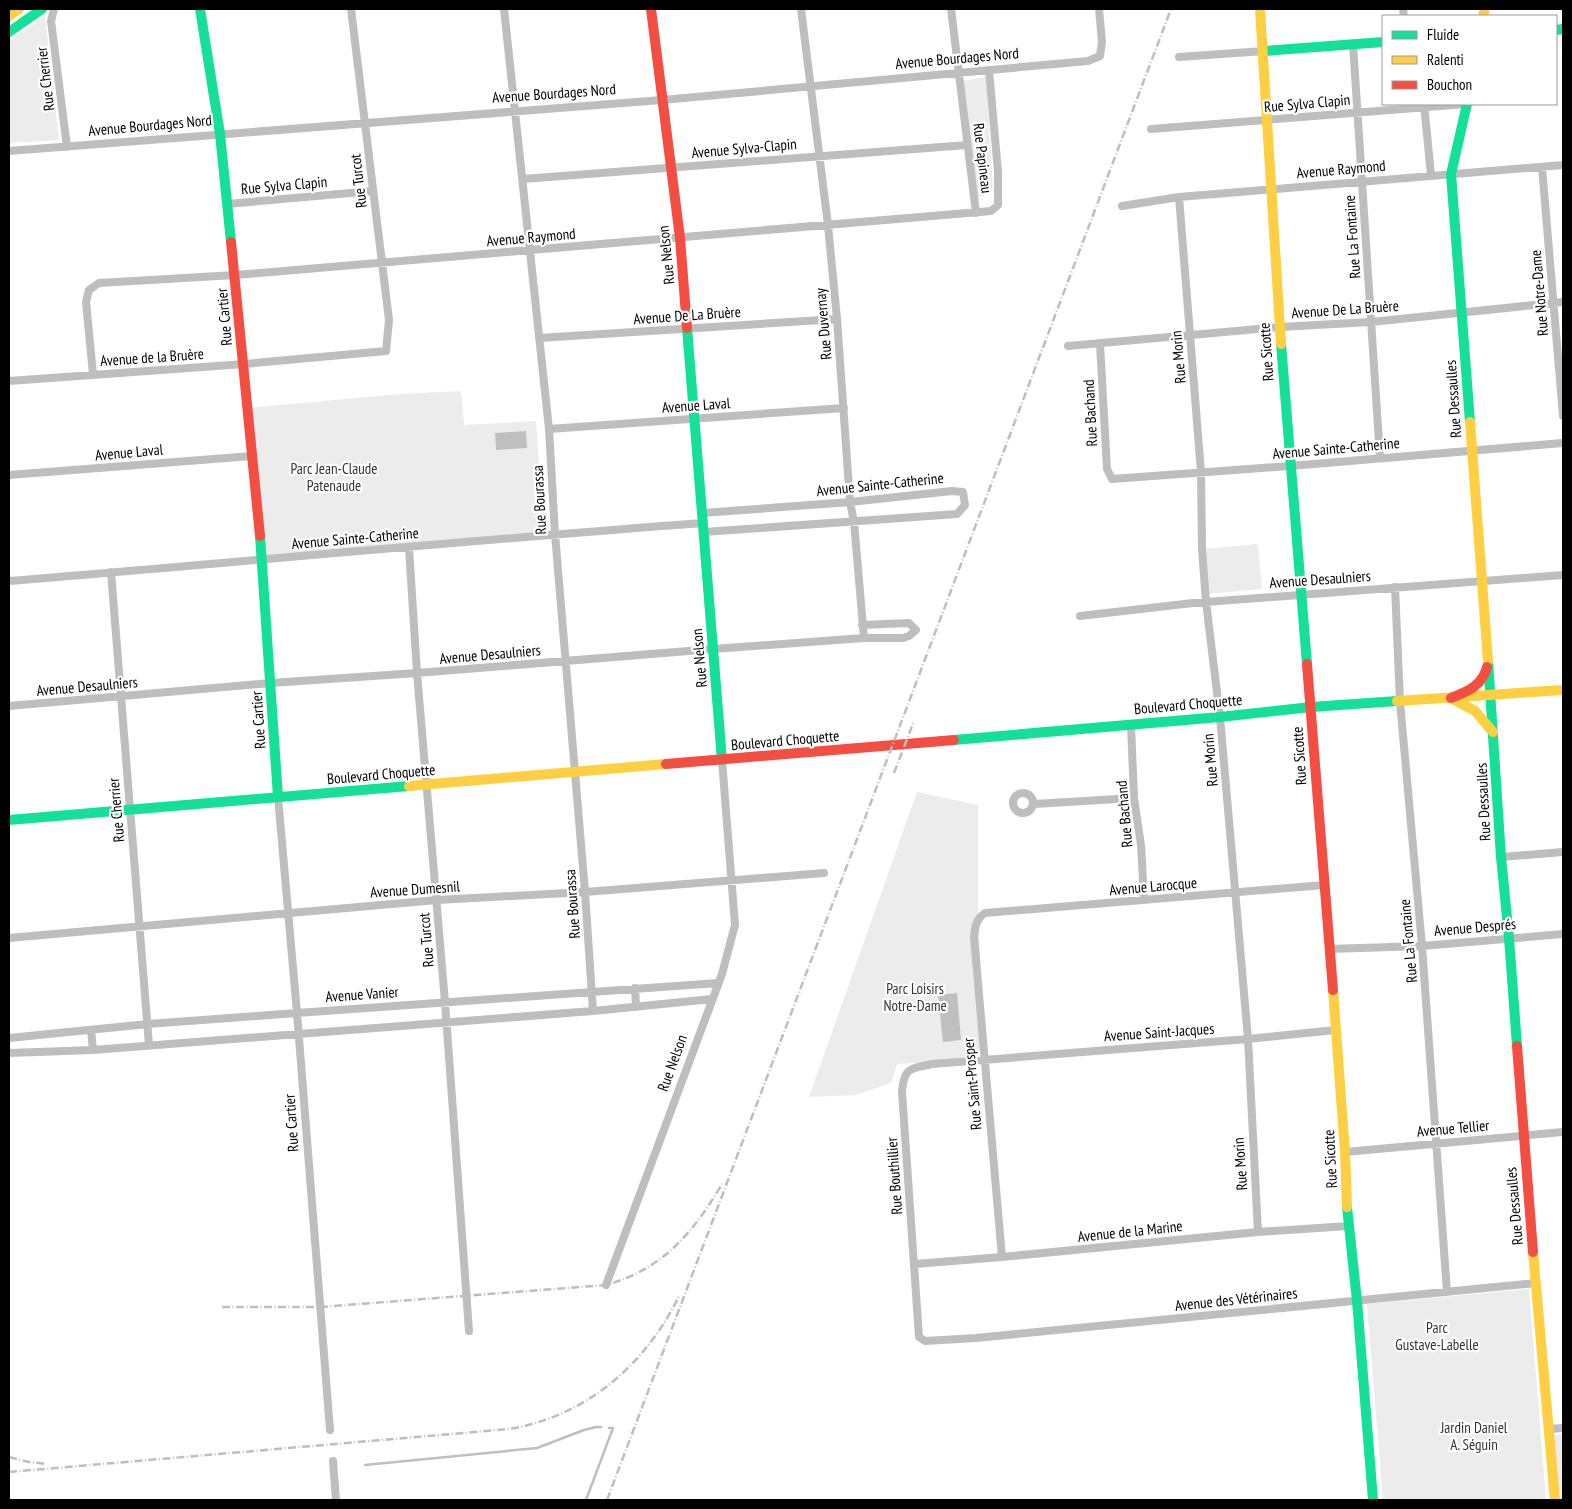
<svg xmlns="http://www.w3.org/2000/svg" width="1572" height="1509" viewBox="0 0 1572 1509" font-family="'PT Sans Narrow',sans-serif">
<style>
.green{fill:#ececec}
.water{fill:#bfbfbf}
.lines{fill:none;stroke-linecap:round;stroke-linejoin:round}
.stream{stroke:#bfbfbf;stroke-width:2.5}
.street{stroke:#bebebe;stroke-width:8}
.fast{stroke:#16e098;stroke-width:10}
.slow{stroke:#ffcf43;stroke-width:10}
.jam{stroke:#f24e42;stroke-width:10}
.rail{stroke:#bebebe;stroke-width:2.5;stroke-dasharray:8 2.5 1 2.5;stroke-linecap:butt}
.labels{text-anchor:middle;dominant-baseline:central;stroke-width:4.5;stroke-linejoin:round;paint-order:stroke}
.street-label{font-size:15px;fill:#000;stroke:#fff}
.park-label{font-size:15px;fill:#333;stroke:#fff}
</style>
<rect width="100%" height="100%" fill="#fff"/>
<path class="green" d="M45,16L59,140L9,143V41Z
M986,77L993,189L977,199L962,81Z
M461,391L464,425L536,421L544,534L262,560L248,408L400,394Z
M1258,544L1262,589L1206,594L1202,549Z
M917,792L978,805V909L984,1053L931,1062L897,1064L891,1083L856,1095L809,1097Z
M1529,1289L1546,1500H1383L1367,1304Z
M1563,1434V1500H1552L1548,1489L1547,1447L1553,1435Z"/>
<path class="water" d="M526,431L527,448L496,450L495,433Z
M957,993L961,1040L943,1042L938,995Z"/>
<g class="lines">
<path class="stream" d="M365,1465L537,1448L584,1430L596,1427H601
M586,1500L613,1428H609"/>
<path class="street" d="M54,9L51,21L67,147
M504,9L549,429L555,534L585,892L593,1011
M801,9L828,225L837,319L850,502L854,522L864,638
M951,9L976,213
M1403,9L1404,16
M1353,44L1380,458
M1179,57L1264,51
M1424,104L1431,175
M1151,129L1466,104
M9,151L662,100L1088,61L1100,56L1102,42L1099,9
M1542,167L1563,416
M523,179L967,145
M1179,197L1201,472L1202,549L1206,602L1220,717L1248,1039L1258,1232
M227,204L373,191
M1122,206L1179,197L1563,165
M539,338L837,319
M1100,344L1107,469L1112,479L1290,466L1563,443
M1068,346L1280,327L1371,322L1563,302
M93,374L86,302L89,290L99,283L235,275L991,211L998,205V172L989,70
M9,381L244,364L386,351L389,320L351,9
M549,429L844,408
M9,475L252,456
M703,513L850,502L952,491L963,492L965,505L957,514L704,532
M409,548L417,673L445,1002L469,1331
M111,572L149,1045
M9,581C240,562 472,540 703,523
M1395,587L1400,702L1422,946L1447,1292
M1080,616L1193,603L1563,575
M9,706L271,683L417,673L713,649L864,638H903L909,636L916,630L909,623L862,625
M1131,725L1134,798L1141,845L1144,900
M1013 803a10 10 0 1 1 20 0a10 10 0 1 1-20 0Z
M278,797L297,1013L330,1430
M1034,804L1134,798
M1501,857L1563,852
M9,938L437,900L585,892L824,873
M1329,949L1422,946L1563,934
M635,988L636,1007
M91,1030L93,1050
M1335,1030L1248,1039L932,1064C910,1069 904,1067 902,1092L919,1337L925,1341L976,1338L1536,1283
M9,1038L148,1024L297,1013L718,983
M9,1053L93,1050L593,1011L712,999
M1345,1152L1563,1132
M1002,1257L974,937C975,927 976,919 985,913L1324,885
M915,1264L1002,1257L1258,1232L1348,1226
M606,1285L722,974L735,925L722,760
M1549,1429L1563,1428
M333,1461L336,1500"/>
<path class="fast" d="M200,9L220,134L231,242
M1556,30L1563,29
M9,32L42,9
M1264,51L1383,42
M1467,104L1451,174L1470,422
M687,328L722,760
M1281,344L1307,664
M260,536L278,797
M1488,661L1501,857L1509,938L1517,1046
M954,740L1220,717L1311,707L1397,701
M9,820L409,786
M1347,1207L1357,1301L1373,1500"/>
<path class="slow" d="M1260,9L1281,344
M9,16L19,9
M1483,16L1485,9
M1470,422L1488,661
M1451,698L1475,711L1493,732
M1397,701L1563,690
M409,786L666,764
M1333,990L1345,1152L1347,1207
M1533,1252L1555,1500"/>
<path class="jam" d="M651,9L680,238L687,328
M231,242L260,536
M1307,664L1333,990
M1451,698C1468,691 1482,686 1487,667
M666,764L954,740
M1517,1046L1533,1252"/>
<path class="rail" d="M894,773L914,721
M222,1307H320L606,1285C663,1269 693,1233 722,1184
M9,1457L29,1462L46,1464
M9,1472L498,1430C508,1429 518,1428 528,1425C596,1408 649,1358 679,1296
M607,1500L1171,9"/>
</g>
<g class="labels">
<g class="street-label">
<text transform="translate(957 58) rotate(-5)">Avenue Bourdages Nord</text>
<text transform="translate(45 79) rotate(-97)">Rue Cherrier</text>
<text transform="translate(554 93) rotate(-4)">Avenue Bourdages Nord</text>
<text transform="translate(1307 103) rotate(-5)">Rue Sylva Clapin</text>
<text transform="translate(150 125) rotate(-5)">Avenue Bourdages Nord</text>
<text transform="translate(744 148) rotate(-5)">Avenue Sylva-Clapin</text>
<text transform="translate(983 158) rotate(83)">Rue Papineau</text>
<text transform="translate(1341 169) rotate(-5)">Avenue Raymond</text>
<text transform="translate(358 181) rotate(-97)">Rue Turcot</text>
<text transform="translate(284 185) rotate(-5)">Rue Sylva Clapin</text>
<text transform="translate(531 237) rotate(-5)">Avenue Raymond</text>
<text transform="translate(1352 237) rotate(-94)">Rue La Fontaine</text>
<text transform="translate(666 255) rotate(-96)">Rue Nelson</text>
<text transform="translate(1539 293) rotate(-95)">Rue Notre-Dame</text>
<text transform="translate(1345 309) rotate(-4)">Avenue De La Bruère</text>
<text transform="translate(687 315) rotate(-4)">Avenue De La Bruère</text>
<text transform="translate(224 317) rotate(-95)">Rue Cartier</text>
<text transform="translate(823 324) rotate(-95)">Rue Duvernay</text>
<text transform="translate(1266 352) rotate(-94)">Rue Sicotte</text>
<text transform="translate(152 357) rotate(-4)">Avenue de la Bruère</text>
<text transform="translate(1178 357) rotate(-95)">Rue Morin</text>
<text transform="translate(1453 399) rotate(-94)">Rue Dessaulles</text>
<text transform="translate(696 405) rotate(-4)">Avenue Laval</text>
<text transform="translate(1090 413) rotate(-93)">Rue Bachand</text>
<text transform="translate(1336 448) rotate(-5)">Avenue Sainte-Catherine</text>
<text transform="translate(129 452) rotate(-5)">Avenue Laval</text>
<text transform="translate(880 484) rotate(-6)">Avenue Sainte-Catherine</text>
<text transform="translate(539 500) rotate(-93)">Rue Bourassa</text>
<text transform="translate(355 538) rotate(-5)">Avenue Sainte-Catherine</text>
<text transform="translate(1320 579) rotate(-4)">Avenue Desaulniers</text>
<text transform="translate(490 654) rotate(-5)">Avenue Desaulniers</text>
<text transform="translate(699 658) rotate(-95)">Rue Nelson</text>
<text transform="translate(87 686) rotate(-5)">Avenue Desaulniers</text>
<text transform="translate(1188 704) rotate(-5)">Boulevard Choquette</text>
<text transform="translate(258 720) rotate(-94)">Rue Cartier</text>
<text transform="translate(785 740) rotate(-5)">Boulevard Choquette</text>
<text transform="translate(1299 756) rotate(-94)">Rue Sicotte</text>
<text transform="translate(1210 760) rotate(-95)">Rue Morin</text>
<text transform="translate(381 774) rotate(-5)">Boulevard Choquette</text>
<text transform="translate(1483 802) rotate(-93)">Rue Dessaulles</text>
<text transform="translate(116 810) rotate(-95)">Rue Cherrier</text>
<text transform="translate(1124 814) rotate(-95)">Rue Bachand</text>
<text transform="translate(1153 886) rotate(-5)">Avenue Larocque</text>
<text transform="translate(415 889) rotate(-4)">Avenue Dumesnil</text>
<text transform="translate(572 904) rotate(-94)">Rue Bourassa</text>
<text transform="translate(1475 927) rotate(-5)">Avenue Després</text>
<text transform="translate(426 940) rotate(-95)">Rue Turcot</text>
<text transform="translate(1408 941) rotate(-95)">Rue La Fontaine</text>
<text transform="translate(362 994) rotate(-4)">Avenue Vanier</text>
<text transform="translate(1159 1032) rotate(-4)">Avenue Saint-Jacques</text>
<text transform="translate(672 1063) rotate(-70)">Rue Nelson</text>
<text transform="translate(972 1084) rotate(-95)">Rue Saint-Prosper</text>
<text transform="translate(291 1123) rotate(-94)">Rue Cartier</text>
<text transform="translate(1453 1128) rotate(-5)">Avenue Tellier</text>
<text transform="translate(1330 1159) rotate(-93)">Rue Sicotte</text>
<text transform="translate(1240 1164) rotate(-94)">Rue Morin</text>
<text transform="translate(894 1176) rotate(-94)">Rue Bouthillier</text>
<text transform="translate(1514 1206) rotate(-95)">Rue Dessaulles</text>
<text transform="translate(1130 1231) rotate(-6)">Avenue de la Marine</text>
<text transform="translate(1236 1299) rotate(-6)">Avenue des Vétérinaires</text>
</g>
<g class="park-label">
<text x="334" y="468">Parc Jean-Claude<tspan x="334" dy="17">Patenaude</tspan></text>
<text x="915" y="988">Parc Loisirs<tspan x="915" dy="17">Notre-Dame</tspan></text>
<text x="1437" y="1327">Parc<tspan x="1437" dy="17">Gustave-Labelle</tspan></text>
<text x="1474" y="1427">Jardin Daniel<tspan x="1474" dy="17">A. Séguin</tspan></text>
</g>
</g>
<rect width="1572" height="1509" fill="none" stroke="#000000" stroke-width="20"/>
<rect x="1382" y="15" width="175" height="90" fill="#ffffff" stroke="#999999"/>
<rect x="1392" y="31" width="25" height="8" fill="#16e098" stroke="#999999"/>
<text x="1427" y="40" font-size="15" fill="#000000">Fluide</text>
<rect x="1392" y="56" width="25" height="8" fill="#ffcf43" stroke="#999999"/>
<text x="1427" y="65" font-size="15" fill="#000000">Ralenti</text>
<rect x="1392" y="81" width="25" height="8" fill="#f24e42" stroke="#999999"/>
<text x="1427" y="90" font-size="15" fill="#000000">Bouchon</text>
</svg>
